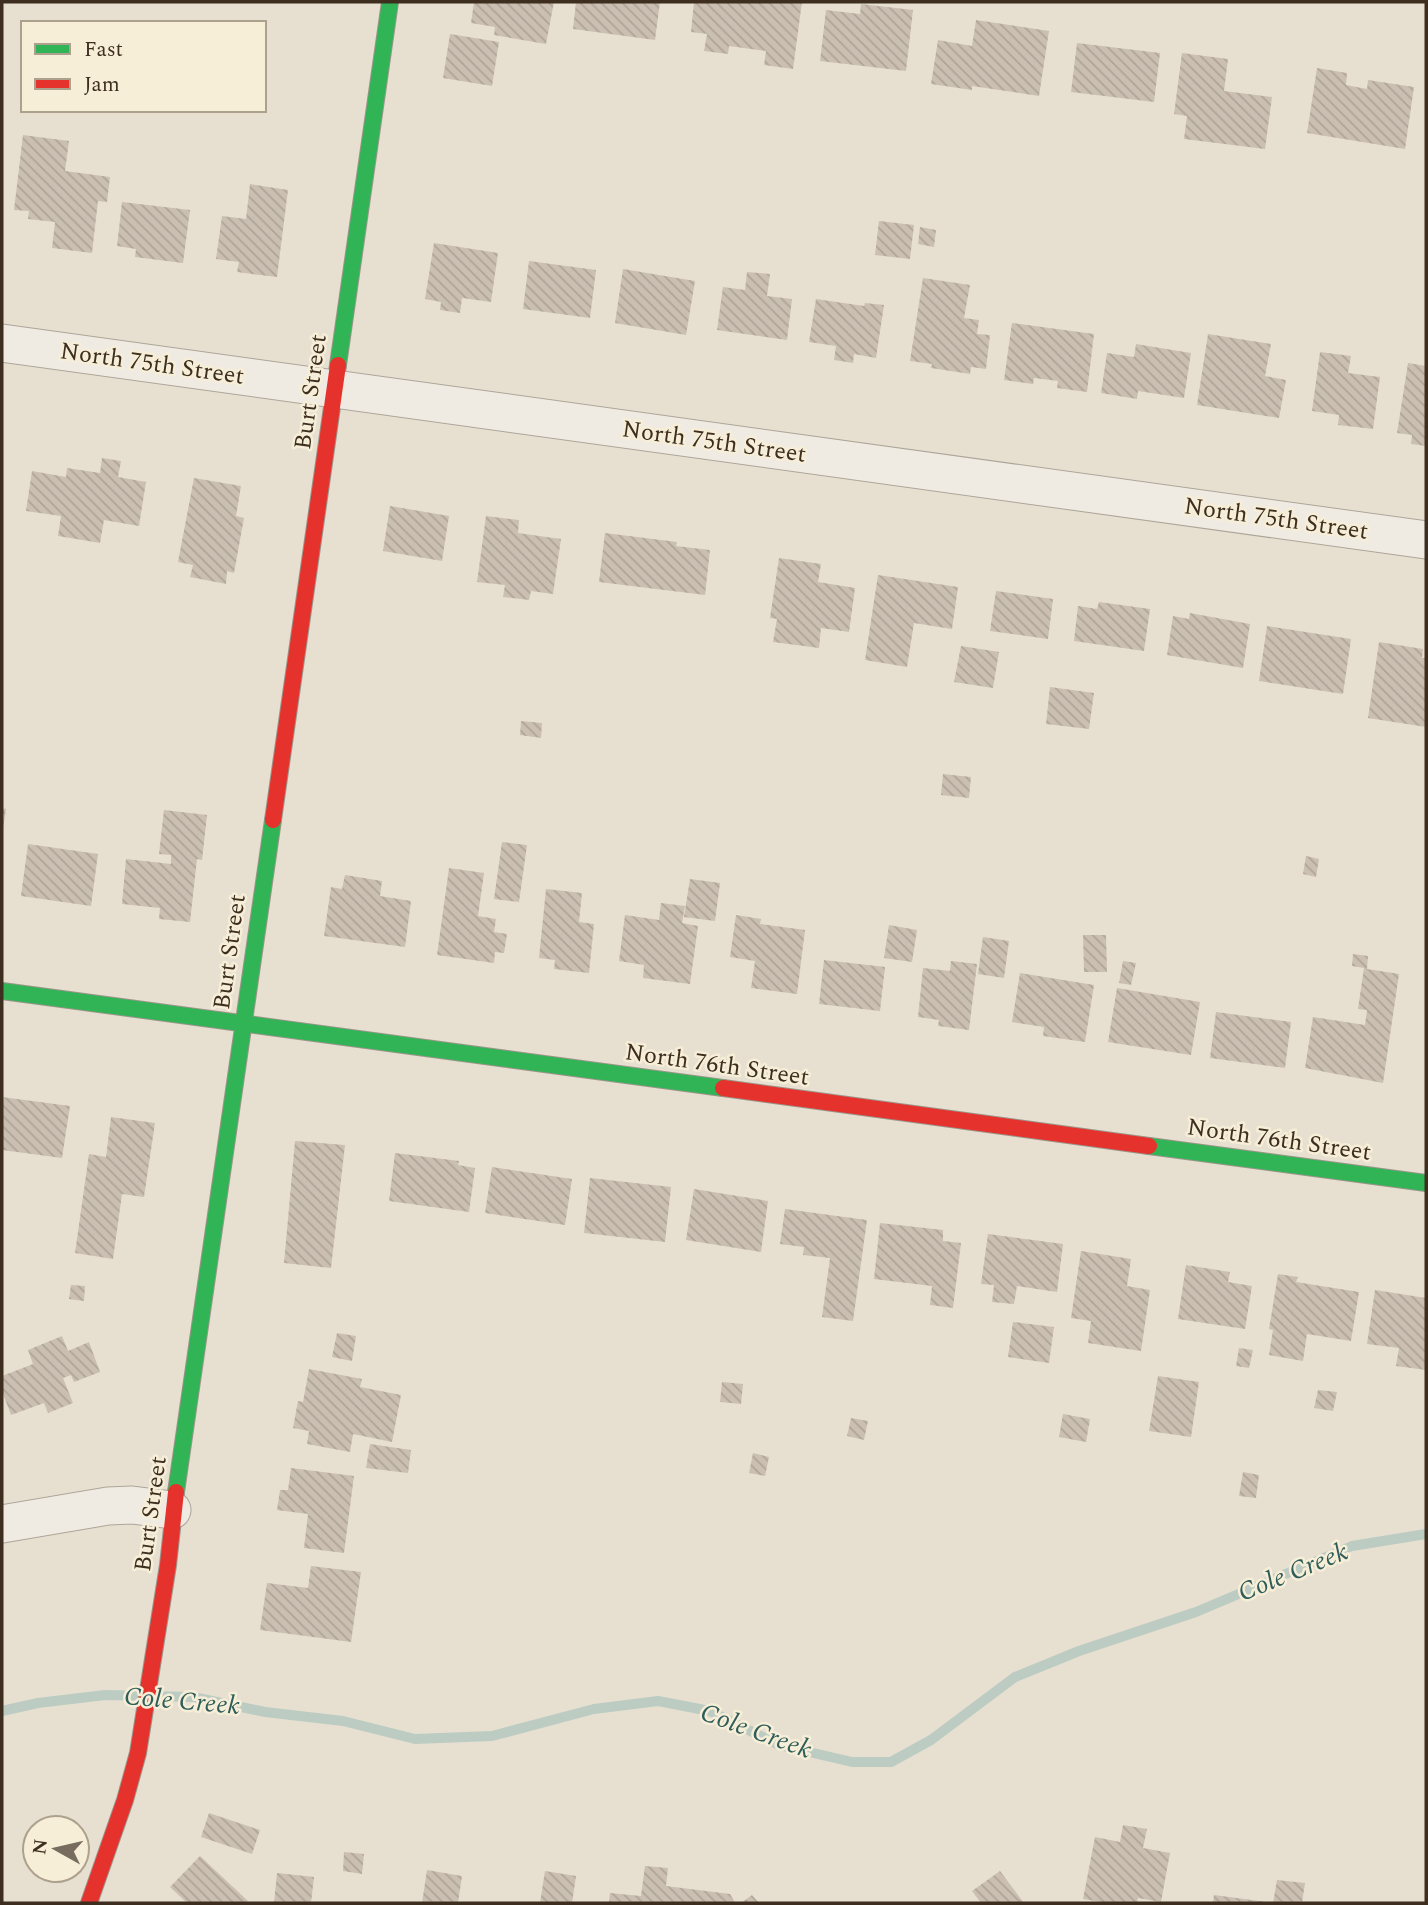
<svg xmlns="http://www.w3.org/2000/svg" width="1428" height="1905" viewBox="0 0 1428 1905" font-family="Spectral,serif">
<style>
.lines{fill:none;stroke-linecap:round;stroke-linejoin:round}
.stream{stroke:#bcccc2;stroke-width:10}
.building{fill:url(#building-back-hatch)}
.street-casing{stroke:#ada599;stroke-width:39}
.fast-casing{stroke:#9c958a;stroke-width:18}
.jam-casing{stroke:#9c958a;stroke-width:18}
.street{stroke:#efebe3;stroke-width:37}
.fast{stroke:#30b455;stroke-width:16}
.jam{stroke:#e5322d;stroke-width:16}
.labels{text-anchor:middle;dominant-baseline:central;stroke-width:5;stroke-linejoin:round;paint-order:stroke}
.street-label{font-size:24px;fill:#3d2e20;stroke:#f7eed8}
.water-label{font-size:26px;font-style:italic;fill:#2f5d5a;stroke:#f7eed8}
</style>
<defs>
<pattern id="building-back-hatch" width="6" height="6" patternUnits="userSpaceOnUse" patternTransform="scale(1.75)"><rect width="6" height="6" fill="#cbbfb2"/><path d="M-1 5l2 2M0 0l6 6M5-1l2 2" fill="none" stroke="#afa499"/></pattern>
</defs>
<rect width="100%" height="100%" fill="#e7e0d1"/>
<g class="lines">
<path class="stream" d="M2,1711L38,1703L105,1695L193,1697L265,1712L343,1721L415,1739L492,1736L594,1709L658,1701L710,1711L779,1745L852,1762H891L931,1740L1015,1677L1079,1651L1196,1612L1352,1546L1426,1534"/>
</g>
<path class="building" d="M474,2H554L546,44L494,35L495,27L471,23Z
M576,2H660L655,40L573,29Z
M694,2H802L793,69L764,65L766,51L729,46L728,54L704,51L707,34L691,32Z
M861,4L913,10L906,71L820,61L826,10L860,14Z
M976,20L1049,31L1039,96L972,86V90L931,84L938,40L972,46Z
M450,34L499,42L492,86L443,78Z
M1077,43L1160,53L1154,102L1071,92Z
M1182,53L1228,59L1224,91L1272,97L1265,149L1184,139L1187,116L1174,114Z
M1317,68L1347,73L1346,85L1367,89L1368,80L1414,87L1405,149L1307,133Z
M23,135L69,141L65,171L110,177L107,202L98,201L92,253L52,248L55,222L28,219L29,211L14,210Z
M250,184L288,190L277,277L237,272L239,262L216,259L222,216L246,219Z
M122,202L190,210L183,263L135,257L136,249L117,246Z
M879,221L914,225L910,259L875,255Z
M920,227L936,230L934,247L918,244Z
M434,243L498,253L491,302L462,298L460,313L440,310L441,302L425,299Z
M529,261L596,270L590,318L523,309Z
M623,269L695,281L686,335L615,323Z
M747,272L770,274L767,296L792,299L787,340L717,330L723,287L745,290Z
M923,278L970,285L964,318L979,320L977,334L990,335L986,369L971,367L970,374L931,368L932,364L910,361Z
M816,299L864,306L865,303L884,305L876,358L854,354L853,363L834,360L836,346L809,342Z
M1012,323L1094,334L1087,392L1057,388L1058,381L1034,378L1033,384L1004,380Z
M1208,334L1271,344L1265,376L1286,380L1279,418L1197,405Z
M1136,344L1191,353L1184,398L1138,391L1137,399L1101,393L1107,353L1134,357Z
M1320,352L1351,356L1348,373L1380,377L1373,429L1338,425L1339,415L1312,411Z
M1408,363L1426,366V446L1411,444L1412,435L1397,433Z
M102,458L121,461L118,477L146,482L139,526L104,520L100,543L58,536L61,516L26,511L32,471L66,477L67,468L100,473Z
M194,478L241,486L236,516L244,518L234,573L227,571L226,584L190,577L193,565L178,562Z
M390,506L449,516L442,561L383,551Z
M486,516L519,520L518,533L561,539L553,594L531,591L529,600L503,597L505,585L477,582Z
M605,533L677,542L676,546L710,550L705,595L599,582Z
M779,558L821,564L818,582L855,588L849,632L821,628L819,648L773,642L777,619L770,618Z
M878,575L958,587L952,629L914,623L907,667L865,660Z
M996,591L1053,599L1048,639L990,631Z
M1099,602L1150,609L1144,651L1074,641L1078,606L1097,609Z
M1190,613L1250,624L1243,668L1167,655L1173,616L1189,619Z
M1267,626L1351,639L1343,694L1259,681Z
M1379,642L1423,649L1422,658H1426V727L1368,718Z
M961,646L999,652L993,688L954,682Z
M1050,687L1094,693L1089,729L1046,724Z
M521,721L542,723L541,738L520,735Z
M943,774L971,777L969,798L941,795Z
M2,808L6,809L3,829H2Z
M164,810L207,815L202,860L197,859L190,922L159,919L160,908L122,904L126,859L171,864V855L159,854Z
M502,842L527,845L519,902L494,899Z
M28,844L98,854L91,906L21,896Z
M1306,856L1319,859L1316,877L1303,874Z
M449,868L484,873L478,916L496,919L494,932L507,934L504,953L495,952L494,963L437,955Z
M345,875L382,881L380,896L411,901L405,947L324,936L331,887L342,889Z
M690,879L720,883L715,921L684,917Z
M546,889L582,893L579,922L594,924L589,973L554,969L555,960L539,958Z
M661,903L685,906L682,923L698,926L690,984L643,978L644,965L619,961L625,915L659,920Z
M736,915L761,919L760,924L805,930L797,994L751,988L755,961L730,957Z
M889,925L917,930L912,962L884,958Z
M1083,935H1106L1107,972H1084Z
M983,937L1009,941L1004,978L978,974Z
M1353,954L1368,956L1367,969L1399,974L1383,1083L1305,1068L1313,1017L1365,1025L1367,1010L1358,1009L1364,968L1352,966Z
M824,960L885,967L880,1011L819,1004Z
M951,961L977,964L969,1030L938,1026L939,1020L918,1017L923,968L950,971Z
M1123,961L1136,963L1131,985L1119,983Z
M1020,973L1094,985L1085,1042L1043,1036L1044,1027L1012,1022Z
M1117,988L1200,1002L1191,1055L1108,1042Z
M1216,1012L1291,1022L1285,1068L1210,1058Z
M2,1097L70,1106L62,1158L2,1150Z
M111,1117L155,1123L144,1197L122,1194L113,1259L75,1253L89,1154L106,1157Z
M295,1141L345,1145L331,1268L284,1263Z
M395,1153L459,1161L458,1165L475,1168L469,1212L389,1201Z
M492,1167L572,1179L565,1225L485,1213Z
M590,1178L671,1187L665,1242L584,1233Z
M694,1189L768,1201L761,1252L686,1240Z
M785,1209L867,1220L853,1321L822,1317L830,1258L803,1255L804,1247L780,1244Z
M880,1223L943,1230V1241L961,1243L953,1308L930,1305L932,1286L874,1279Z
M988,1234L1063,1244L1057,1292L1017,1286L1014,1304L992,1302L994,1285L981,1284Z
M1081,1251L1131,1259L1127,1286L1150,1290L1141,1351L1088,1343L1091,1321L1071,1318Z
M1186,1265L1230,1272L1228,1282L1252,1286L1245,1329L1178,1319Z
M1278,1274L1298,1277L1296,1282L1359,1292L1351,1341L1307,1334L1303,1361L1269,1355L1273,1330L1269,1329Z
M71,1285L85,1286L84,1301L69,1299Z
M1375,1290L1426,1298V1370L1396,1366L1399,1348L1367,1344Z
M1013,1322L1054,1327L1049,1363L1008,1357Z
M337,1333L356,1336L352,1361L332,1357Z
M62,1336L68,1351L89,1342L100,1372L74,1382L71,1375L63,1378L73,1403L48,1413L44,1403L11,1415L2,1391V1376L33,1364L28,1350Z
M1239,1348L1253,1350L1249,1368L1236,1366Z
M309,1369L362,1379L360,1387L401,1395L392,1442L353,1434L350,1452L307,1444L309,1431L293,1428L298,1401L303,1402Z
M1158,1376L1199,1382L1191,1437L1149,1431Z
M722,1382L743,1384L741,1404L720,1402Z
M1318,1390L1337,1392L1333,1411L1314,1408Z
M1063,1414L1090,1419L1086,1442L1059,1437Z
M851,1418L868,1421L864,1440L847,1436Z
M370,1444L411,1450L408,1473L366,1468Z
M753,1453L769,1457L765,1476L749,1473Z
M291,1468L354,1476L344,1553L304,1548L308,1514L277,1510L280,1490H288Z
M1243,1472L1259,1475L1256,1498L1239,1496Z
M311,1566L361,1572L351,1642L260,1630L267,1583L308,1588Z
M209,1813L260,1830L252,1854L201,1837Z
M1123,1825L1147,1829L1143,1848L1170,1853L1161,1902L1138,1898L1137,1903H1107L1083,1899L1095,1837L1120,1842Z
M344,1852L364,1854L362,1874L343,1871Z
M200,1856L248,1901L246,1903H187L170,1887Z
M645,1866L668,1868L666,1886L730,1894L735,1903H609L610,1893L641,1896Z
M427,1870L462,1876L458,1903H422Z
M545,1871L576,1876L572,1903H540Z
M1000,1871L1024,1903H981L972,1891Z
M277,1873L314,1877L311,1903H274Z
M1277,1880L1305,1883L1302,1903H1273Z
M752,1895L759,1903H741Z
M1214,1895L1267,1902V1903H1213Z"/>
<g class="lines">
<g class="street-casing">
<path id="street" d="M2,343L1426,540
M2,1524L108,1506L132,1505L172,1510"/>
</g>
<g class="fast-casing">
<path id="fast" d="M338,365L390,2
M2,991L723,1088
M1149,1146L1426,1183
M176,1492L273,820"/>
</g>
<g class="jam-casing">
<path id="jam" d="M273,820L338,365
M723,1088L1149,1146
M89,1903L125,1800L138,1753L168,1565L176,1492"/>
</g>
<use href="#street" class="street"/>
<use href="#fast" class="fast"/>
<use href="#jam" class="jam"/>
</g>
<g class="labels">
<g class="street-label">
<text transform="translate(152 364) rotate(8)">North 75th Street</text>
<text transform="translate(311 392) rotate(-82)">Burt Street</text>
<text transform="translate(714 442) rotate(8)">North 75th Street</text>
<text transform="translate(1276 519) rotate(8)">North 75th Street</text>
<text transform="translate(230 952) rotate(-82)">Burt Street</text>
<text transform="translate(717 1065) rotate(8)">North 76th Street</text>
<text transform="translate(1279 1140) rotate(8)">North 76th Street</text>
<text transform="translate(151 1514) rotate(-82)">Burt Street</text>
</g>
<g class="water-label">
<text transform="translate(1293 1572) rotate(-22)">Cole Creek</text>
<text transform="translate(182 1701) rotate(5)">Cole Creek</text>
<text transform="translate(756 1731) rotate(20)">Cole Creek</text>
</g>
</g>
<rect width="1428" height="1905" fill="none" stroke="#3d2e20" stroke-width="7"/>
<rect x="21" y="21" width="245" height="91" fill="#f7eed8" stroke="#ada18e" stroke-width="2"/>
<rect x="35" y="44" width="35" height="10" fill="#30b455" stroke="#ada18e" stroke-width="2"/>
<text x="84" y="56" font-size="21" fill="#3d2e20">Fast</text>
<rect x="35" y="79" width="35" height="10" fill="#e5322d" stroke="#ada18e" stroke-width="2"/>
<text x="84" y="91" font-size="21" fill="#3d2e20">Jam</text>
<g transform="translate(56 1849) rotate(278)"><circle r="33" fill="#f7eed8" stroke="#ada18e" stroke-width="2"/>
<path d="M0-5L12 26L0 18L-12 26Z" fill="#786c5e"/>
<text y="-10" font-size="19" font-weight="bold" text-anchor="middle" fill="#3d2e20">N</text>
</g>
</svg>
